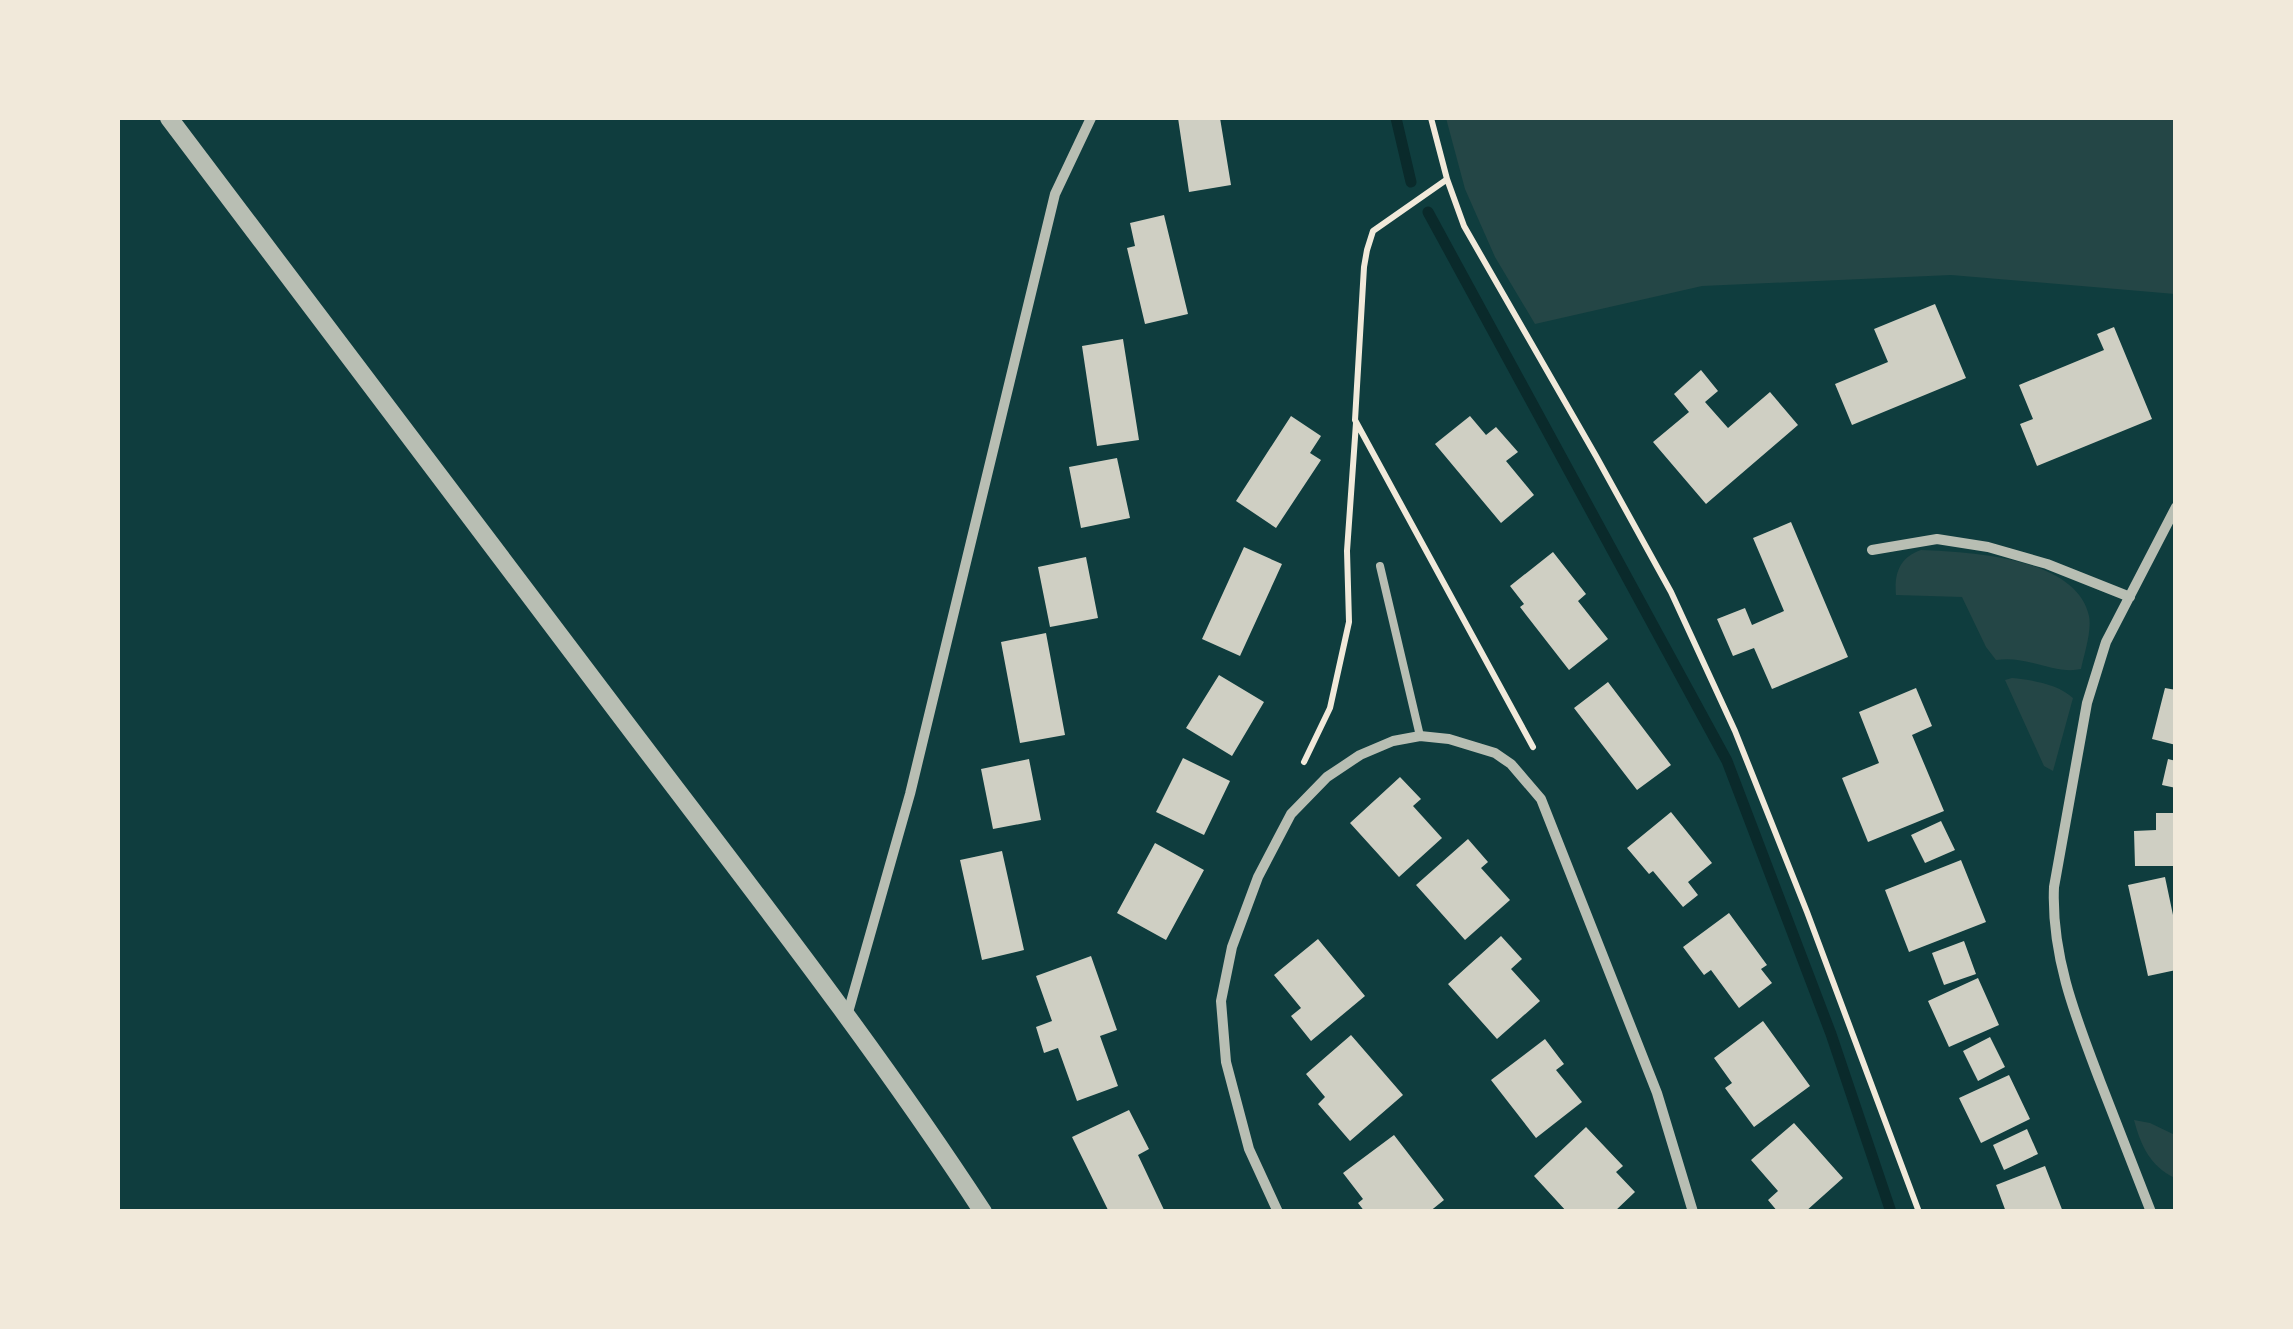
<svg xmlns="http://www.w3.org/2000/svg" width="2293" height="1329" viewBox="0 0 2293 1329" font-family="Georgia,serif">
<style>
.green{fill:#244646}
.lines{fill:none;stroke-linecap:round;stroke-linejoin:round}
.stream{stroke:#0a2a2b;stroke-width:11}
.building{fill:#cfcfc3}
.path{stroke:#f1e9da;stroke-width:6}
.service{stroke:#b8beb3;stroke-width:8}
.minor{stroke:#b8beb3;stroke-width:10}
.tertiary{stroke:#b8beb3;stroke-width:18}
</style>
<rect width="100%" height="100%" fill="#0f3d3e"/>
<path class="green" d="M1446,118H2175V294L1951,275L1702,286L1535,324L1495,257L1465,189Z
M1921,550C1970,552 2076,557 2089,616C2092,631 2084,654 2081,669C2055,675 2028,655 1996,660L1986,647L1962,597L1896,595C1894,573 1900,557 1921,550Z
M2012,678C2033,680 2058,684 2073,698L2053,771L2044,766L2005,680Z
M2134,1120L2150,1123L2175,1135V1178C2150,1166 2141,1146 2134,1120Z"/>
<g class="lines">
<path class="stream" d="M1396,118L1411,182
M1428,212L1727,761L1831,1034L1891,1212"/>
</g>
<path class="building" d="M1178,118H1220L1231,185L1189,192Z
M1164,215L1188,314L1145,324L1127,248L1135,246L1130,223Z
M1935,304L1966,378L1852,425L1835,384L1888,362L1874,329Z
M2114,327L2152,419L2037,466L2020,424L2033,419L2019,385L2104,350L2097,334Z
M1123,339L1139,440L1097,446L1082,346Z
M1701,370L1718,391L1705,402L1728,428L1770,392L1798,425L1706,504L1653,442L1689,412L1674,394Z
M1291,416L1321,436L1310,453L1321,460L1276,528L1236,501Z
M1470,416L1486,435L1496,427L1518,452L1506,461L1534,495L1501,523L1435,444Z
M1117,458L1130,518L1081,528L1069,467Z
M1791,522L1848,657L1772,689L1754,648L1733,656L1717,619L1745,608L1752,625L1784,611L1753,538Z
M1244,547L1282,564L1240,656L1202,639Z
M1553,552L1586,594L1578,601L1608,639L1569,670L1520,607L1524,604L1510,586Z
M1086,557L1098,618L1050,627L1038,567Z
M1046,633L1065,735L1020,743L1001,642Z
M1219,675L1264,702L1232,756L1186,728Z
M1608,682L1671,765L1637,790L1574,708Z
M1916,688L1932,726L1912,735L1944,811L1868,842L1842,778L1879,763L1859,712Z
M2165,688L2176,690V745L2152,739Z
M1183,758L1230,781L1204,835L1156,812Z
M1029,759L1041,820L993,829L981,769Z
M2168,759L2176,761V788L2162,785Z
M1400,777L1421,799L1413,806L1442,838L1399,877L1350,823Z
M1671,812L1712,863L1688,882L1698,895L1683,907L1653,871L1649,874L1627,848Z
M2156,813H2176V866H2135L2134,831L2156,830Z
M1941,821L1955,850L1925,863L1911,835Z
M1468,839L1488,862L1481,868L1510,900L1465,940L1416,885Z
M1155,843L1204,870L1166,940L1117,913Z
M1002,851L1024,950L982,960L960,860Z
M1961,860L1986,922L1909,952L1885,890Z
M2165,877L2173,915H2176V970L2148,976L2128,885Z
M1729,913L1767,965L1761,969L1772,983L1739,1008L1711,970L1704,975L1683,947Z
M1501,936L1522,959L1511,969L1540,1001L1497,1039L1448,984Z
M1318,939L1365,996L1311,1041L1291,1016L1301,1008L1274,975Z
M1964,941L1976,974L1944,985L1932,953Z
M1091,956L1117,1030L1100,1036L1118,1086L1077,1101L1058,1048L1044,1053L1036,1027L1052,1021L1036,976Z
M1978,978L1999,1025L1949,1047L1928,1001Z
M1763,1021L1810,1086L1754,1127L1725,1088L1732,1083L1714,1058Z
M1351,1035L1403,1095L1350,1141L1318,1104L1325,1097L1306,1074Z
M1990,1037L2005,1067L1978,1081L1963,1051Z
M1545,1039L1564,1064L1556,1070L1582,1102L1536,1138L1491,1080Z
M2009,1075L2030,1119L1981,1143L1959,1098Z
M1129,1110L1149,1149L1138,1155L1165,1212H1109L1072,1137Z
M1794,1123L1843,1178L1805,1212H1778L1768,1200L1778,1191L1751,1160Z
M1586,1127L1623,1166L1616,1172L1635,1192L1614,1212H1567L1534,1176Z
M2027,1129L2038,1154L2004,1170L1993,1145Z
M1394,1135L1444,1200L1429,1212H1365L1358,1203L1363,1199L1343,1173Z
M2045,1166L2063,1212H2006L1996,1185Z"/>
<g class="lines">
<path class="path" d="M1431,118L1447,179L1464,226L1596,456L1671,592L1735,731L1807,912L1919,1212
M1446,180L1373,231L1367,250L1364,267L1355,420L1533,747
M1304,762L1330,708L1349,622L1347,551L1356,423"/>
<path class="service" d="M1380,566L1420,736"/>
<path class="minor" d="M1872,550L1937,539L1988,547L2047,564L2130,597
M847,1016L910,794L1055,194L1091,118
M1278,1212L1249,1149L1226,1062L1221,1001L1232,947L1258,877L1291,814L1327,777L1360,755L1393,741L1420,736L1449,739L1495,753L1511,764L1541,799L1657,1093L1693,1212
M2151,1212C2134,1168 2117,1125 2100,1081C2076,1018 2051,956 2054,887L2087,703L2106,642L2176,507"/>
<path class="tertiary" d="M169,118C315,311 460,505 607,698C735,868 867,1034 983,1212"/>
</g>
<rect width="2293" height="1329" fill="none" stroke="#f1e9da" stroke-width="240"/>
</svg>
